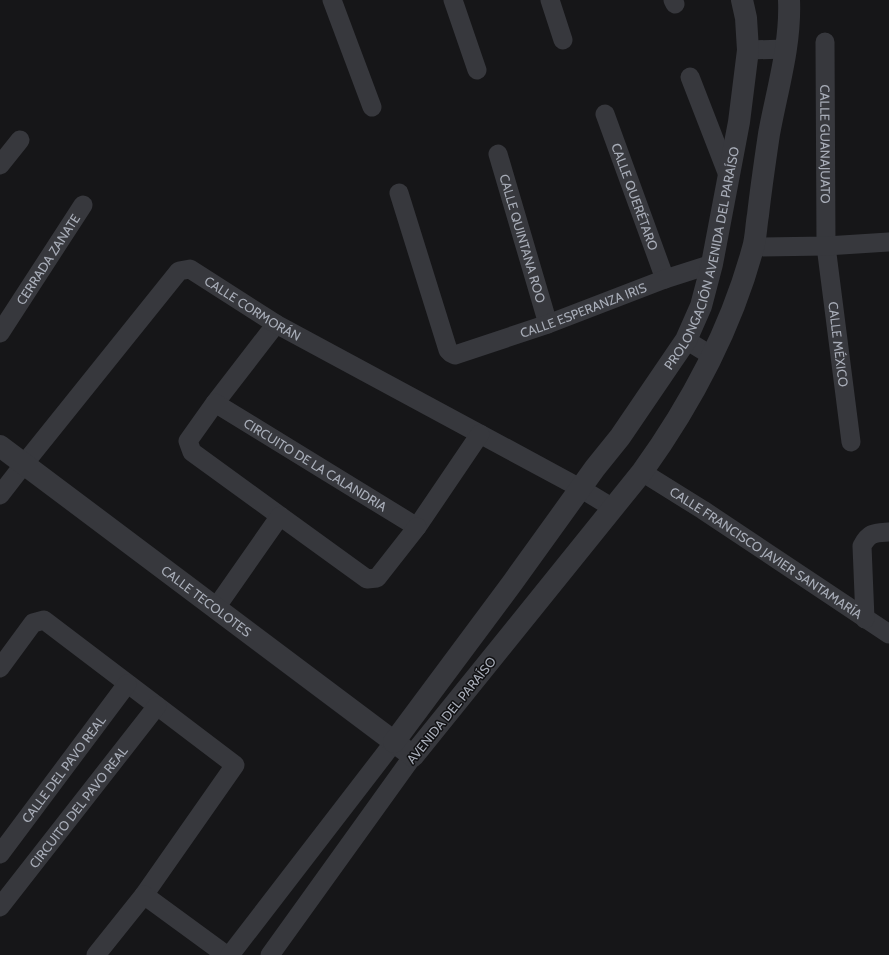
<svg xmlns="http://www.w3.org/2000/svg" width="889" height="955" viewBox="0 0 889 955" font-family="Cabin,sans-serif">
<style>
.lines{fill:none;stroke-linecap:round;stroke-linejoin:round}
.minor{stroke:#37383d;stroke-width:19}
.tertiary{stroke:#37383d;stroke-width:22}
.labels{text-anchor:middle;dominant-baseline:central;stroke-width:3;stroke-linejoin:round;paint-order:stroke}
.street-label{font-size:13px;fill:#a8adb8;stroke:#111113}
</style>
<rect width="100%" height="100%" fill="#161618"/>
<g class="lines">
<g class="minor">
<path d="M332,0L372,107"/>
<path d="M453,0L477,70"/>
<path d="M550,0L563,40"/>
<path d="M673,0L675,4"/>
<path id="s1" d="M825,42L826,246L851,442"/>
<path d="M748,50L786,49"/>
<path d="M690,77L728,175"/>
<path id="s2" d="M605,114L665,279"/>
<path id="s3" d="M498,154L548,324"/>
<path d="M0,165L20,140"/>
<path id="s4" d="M399,193L448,350L451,353L455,355L548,324L665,279L712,264"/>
<path d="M753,247L826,246L889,242"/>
<path id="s5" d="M0,333L83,205"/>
<path d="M686,340L712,356"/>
<path d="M215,403L276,324"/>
<path id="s6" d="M642,472L703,510L889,634"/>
<path id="s7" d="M0,495L24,464L179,271L190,269L276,324L580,488L613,508"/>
<path id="s8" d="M280,516L192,452L188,441L215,403L417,527L480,434"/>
<path d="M215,609L280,516L367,579L377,578L417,527"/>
<path d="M865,619L862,546C869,532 875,533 889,532"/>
<path d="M0,668L33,623L44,620L235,765L144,895"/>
<path id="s9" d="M0,854L127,684"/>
<path id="s10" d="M0,907L157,706"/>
<path d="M96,955L144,895L226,955"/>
<path d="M230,955L394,742"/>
<path d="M270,955L413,756"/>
</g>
<g class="tertiary">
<path id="s11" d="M0,446L413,756L642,472C691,404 731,329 753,248C756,238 756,226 758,215C761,188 765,161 769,134C777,90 791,45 789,0"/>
<path id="s12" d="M394,742L513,582L595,468L620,437L686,340L701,306L712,264L739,122L748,50L746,18L742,0"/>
</g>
</g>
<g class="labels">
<g class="street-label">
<text stroke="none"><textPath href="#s1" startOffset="102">CALLE GUANAJUATO</textPath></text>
<text stroke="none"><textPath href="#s2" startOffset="88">CALLE QUERÉTARO</textPath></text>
<text stroke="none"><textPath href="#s3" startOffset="88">CALLE QUINTANA ROO</textPath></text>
<text stroke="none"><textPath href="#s12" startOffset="580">PROLONGACIÓN AVENIDA DEL PARAÍSO</textPath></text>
<text stroke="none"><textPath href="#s5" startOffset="88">CERRADA ZANATE</textPath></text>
<text stroke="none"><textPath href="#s7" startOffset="372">CALLE CORMORÁN</textPath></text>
<text stroke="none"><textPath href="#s4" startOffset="309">CALLE ESPERANZA IRIS</textPath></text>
<text stroke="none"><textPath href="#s1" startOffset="303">CALLE MÉXICO</textPath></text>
<text stroke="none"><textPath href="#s8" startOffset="285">CIRCUITO DE LA CALANDRIA</textPath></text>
<text stroke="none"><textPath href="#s6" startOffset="148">CALLE FRANCISCO JAVIER SANTAMARÍA</textPath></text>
<text stroke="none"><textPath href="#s11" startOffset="258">CALLE TECOLOTES</textPath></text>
<text transform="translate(451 710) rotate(-51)">AVENIDA DEL PARAÍSO</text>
<text stroke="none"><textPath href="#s9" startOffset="106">CALLE DEL PAVO REAL</textPath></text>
<text stroke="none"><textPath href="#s10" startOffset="127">CIRCUITO DEL PAVO REAL</textPath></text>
</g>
</g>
</svg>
